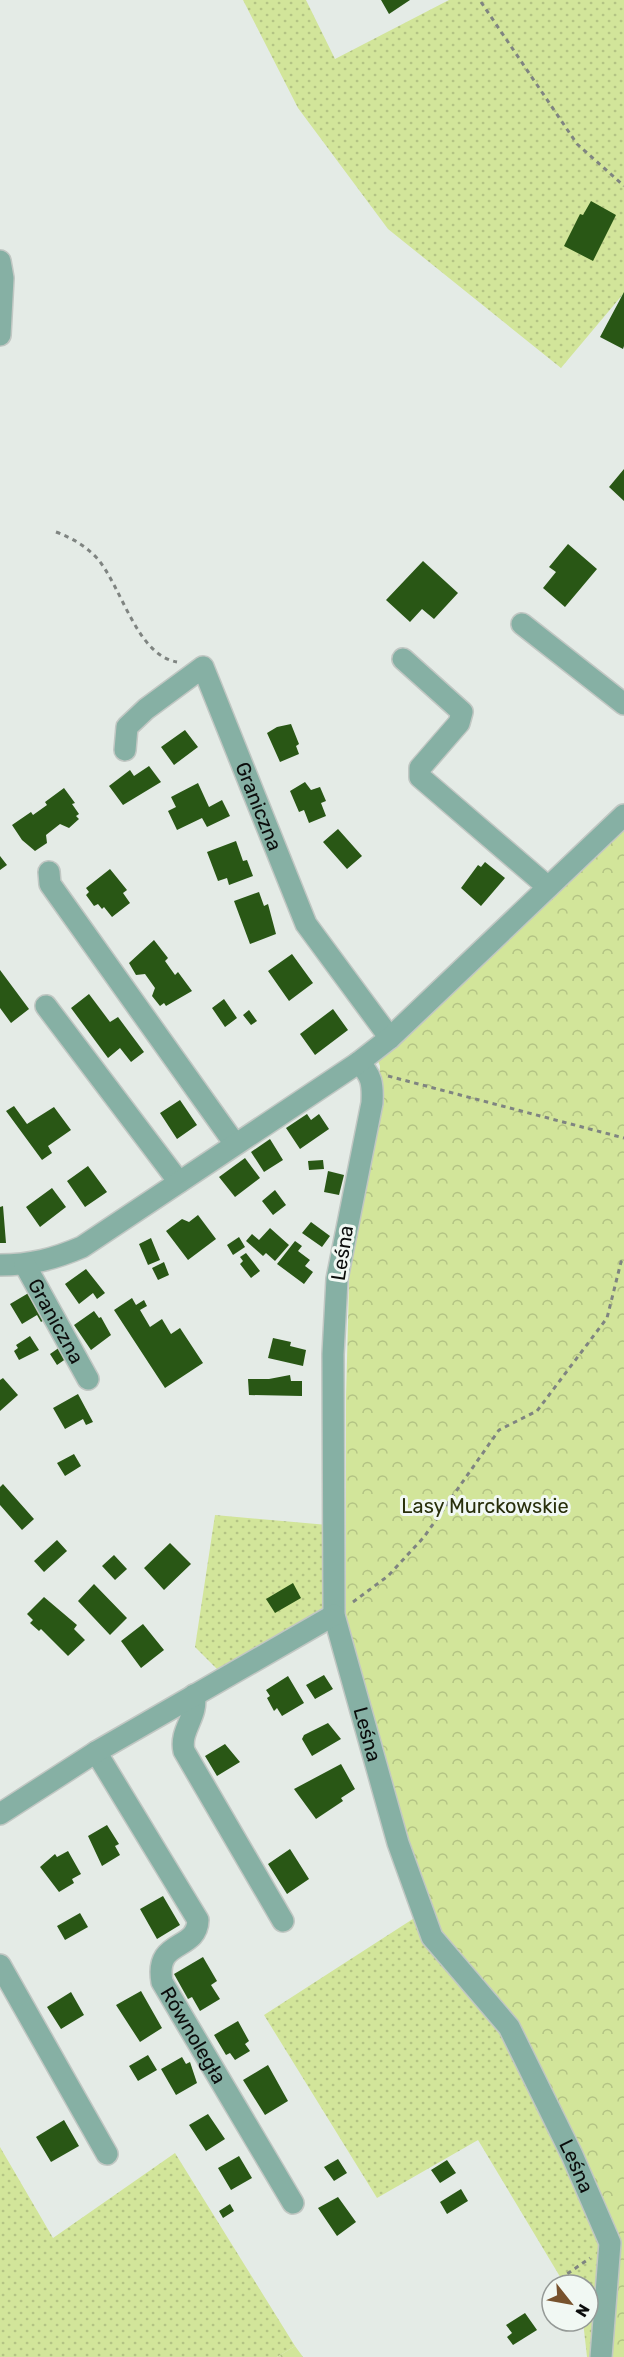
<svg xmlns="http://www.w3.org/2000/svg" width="624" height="2357" viewBox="0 0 624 2357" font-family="Rubik,sans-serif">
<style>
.grass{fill:url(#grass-dots)}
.forest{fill:url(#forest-crowns)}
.building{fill:#295715}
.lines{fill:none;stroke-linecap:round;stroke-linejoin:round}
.minor-casing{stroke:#c1c7c3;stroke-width:24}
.path{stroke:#7f8481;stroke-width:3;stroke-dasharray:4.5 4.5;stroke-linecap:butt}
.minor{stroke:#86b0a4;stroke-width:21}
.labels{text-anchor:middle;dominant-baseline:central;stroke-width:6;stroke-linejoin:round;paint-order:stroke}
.street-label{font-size:20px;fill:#0b0d0c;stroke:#f1f8f3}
.park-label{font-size:20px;fill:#282f0b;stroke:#f1f8f3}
</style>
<defs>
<pattern id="grass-dots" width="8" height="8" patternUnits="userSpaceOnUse" patternTransform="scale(1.5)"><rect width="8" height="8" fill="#d2e59a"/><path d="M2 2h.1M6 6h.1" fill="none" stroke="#b3c384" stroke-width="1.8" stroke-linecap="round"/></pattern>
<pattern id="forest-crowns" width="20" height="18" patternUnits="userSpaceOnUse" patternTransform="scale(1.5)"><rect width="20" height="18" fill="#d2e59a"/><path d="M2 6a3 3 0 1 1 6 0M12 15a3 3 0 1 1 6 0" fill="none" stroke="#b3c384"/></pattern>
</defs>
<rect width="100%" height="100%" fill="#e4ebe6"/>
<path class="grass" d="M243,0H306L335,59L449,0H624V293L561,368L388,229L298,108Z
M215,1515L328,1525L324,1616L220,1672L195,1647Z
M419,1915L500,2031L599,2233L597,2311L593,2357H587L583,2321H588V2285H565L478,2140L377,2198L264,2015Z
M0,2147L53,2238L175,2153L295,2346L277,2357H0Z"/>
<path class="forest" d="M624,823V2357H606L616,2238L525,2042L438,1936L395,1805L346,1615V1397L350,1249L378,1101L380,1066L376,1056Z
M295,2346L303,2357H277Z"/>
<path class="building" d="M381,0H410L389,14Z
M591,201L616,215L593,261L564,246L580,214L583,215Z
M624,292V346L623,349L600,337Z
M624,469V501L609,487Z
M568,544L597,569L565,607L543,588L556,572L549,567Z
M423,561L458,593L434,619L422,609L410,622L386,600Z
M291,724L299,744L296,746L299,754L280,762L267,733L277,727Z
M185,730L198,747L174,765L161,747Z
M149,766L161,782L123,805L109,786L130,770L134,776Z
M305,782L311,790L320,787L326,801L321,803L326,816L309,823L304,810L299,812L290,791Z
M198,783L209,807L222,800L230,816L207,827L202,818L177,830L168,811L176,807L171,797Z
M64,788L75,803L72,804L79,814L76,816L79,819L69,828L60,824L46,835L47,843L35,851L22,840L12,825L31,812L33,815L47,805L45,802Z
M338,829L362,856L347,869L323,842Z
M236,841L243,861L247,860L253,876L229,885L227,878L218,881L207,852Z
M0,856L7,865L0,870Z
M485,862L505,878L481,906L461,888L478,865L481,867Z
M110,869L127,890L123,893L130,903L112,917L104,907L102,909L98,904L94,906L86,895L89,892L86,888Z
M259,892L264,906L268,904L276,934L250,944L234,901Z
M154,940L168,958L165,961L175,975L178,972L192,991L166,1006L164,1003L160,1006L152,996L155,988L145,974L136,975L129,963Z
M292,954L313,983L289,1001L268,971Z
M0,970L29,1009L11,1023L0,1008Z
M89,994L110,1022L118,1017L144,1052L131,1062L120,1048L108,1058L71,1008Z
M224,999L237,1018L225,1027L212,1008Z
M333,1009L348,1030L315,1055L300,1034Z
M249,1010L257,1021L251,1025L243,1015Z
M180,1100L197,1125L177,1139L160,1113Z
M14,1106L27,1124L54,1107L71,1130L48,1146L52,1153L42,1160L6,1111Z
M307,1114L311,1120L319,1114L329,1129L300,1149L286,1128Z
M270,1139L283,1160L264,1172L251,1152Z
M245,1158L260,1178L235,1197L219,1177Z
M323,1160L324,1169L309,1170L308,1161Z
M88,1166L107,1192L85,1207L67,1181Z
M328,1171L344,1175L339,1195L324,1192Z
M52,1188L66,1207L40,1227L26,1207Z
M275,1190L286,1205L273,1215L262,1201Z
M3,1206L6,1243H0V1207Z
M198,1215L216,1239L188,1260L166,1231L182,1219L189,1222Z
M311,1222L330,1236L322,1247L302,1233Z
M270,1228L289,1245L275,1261L266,1253L263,1256L246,1241L252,1234L259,1240Z
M239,1237L245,1247L233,1255L227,1245Z
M151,1238L160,1260L148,1265L139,1244Z
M295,1241L302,1246L298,1251L310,1260L305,1266L313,1272L304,1284L277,1264Z
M246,1253L260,1271L251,1278L240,1264L243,1261L240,1257Z
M164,1262L169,1275L158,1280L152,1268Z
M86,1269L105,1293L97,1299L93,1293L79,1304L65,1284Z
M32,1291L48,1318L41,1322L37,1315L22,1324L10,1304Z
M132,1298L136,1305L144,1300L147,1306L140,1310L150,1327L162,1319L171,1334L180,1328L203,1363L165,1388L114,1310Z
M94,1311L99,1318L101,1317L111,1335L91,1350L74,1325Z
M30,1336L39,1350L19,1360L14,1351L18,1348L16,1345Z
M273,1338L291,1342L290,1346L306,1350L303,1366L268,1358Z
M63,1345L70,1356L57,1365L50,1354Z
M290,1375L291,1381H302V1396L249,1395L248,1379H269Z
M3,1378L18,1395L0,1411V1380Z
M78,1394L93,1422L86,1425L83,1419L65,1429L53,1408Z
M74,1454L81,1466L65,1476L57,1463Z
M3,1484L34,1519L22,1530L0,1505V1487Z
M57,1540L67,1551L44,1572L34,1561Z
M170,1543L191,1564L164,1590L144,1568Z
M114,1555L127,1569L115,1580L102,1566Z
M293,1583L301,1598L275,1613L266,1599Z
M94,1584L127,1618L110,1635L78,1601Z
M44,1597L77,1625L74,1629L85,1640L68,1656L41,1629L39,1631L30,1623L33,1620L27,1614Z
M143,1624L164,1650L141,1668L121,1641Z
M324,1675L333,1689L315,1699L306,1685Z
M288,1676L304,1703L282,1716L277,1708L274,1711L267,1698L270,1696L266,1690Z
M328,1723L341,1739L312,1756L302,1739L304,1735Z
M225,1744L240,1762L217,1776L205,1756Z
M341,1764L355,1789L341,1798L343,1801L316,1819L294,1789Z
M107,1825L119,1844L115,1846L120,1855L102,1866L88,1836Z
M290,1849L309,1879L287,1894L268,1864Z
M68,1851L81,1874L72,1879L74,1883L59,1892L40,1867L55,1854L57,1857Z
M163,1896L180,1925L157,1939L140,1909Z
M80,1913L88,1927L65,1940L57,1926Z
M203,1957L217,1981L211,1985L220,1999L200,2011L192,1997L188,1999L174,1974Z
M141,1991L162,2028L140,2042L116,2005Z
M71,1992L84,2015L61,2029L47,2007Z
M238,2021L249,2041L245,2044L250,2051L235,2060L230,2053L226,2055L214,2035Z
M148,2055L157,2070L138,2081L129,2066Z
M182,2057L186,2064L190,2062L197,2083L176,2095L161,2069Z
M268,2065L288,2101L265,2115L243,2080Z
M208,2114L225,2139L206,2151L189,2125Z
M64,2120L79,2146L51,2162L36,2137Z
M239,2156L252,2178L231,2190L218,2168Z
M338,2159L347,2173L334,2181L324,2167Z
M447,2160L456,2173L440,2183L431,2170Z
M461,2189L468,2201L447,2214L440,2202Z
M338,2197L356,2222L337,2236L318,2208Z
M230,2204L234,2211L223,2218L219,2211Z
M525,2313L537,2330L513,2345L507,2337L512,2333L506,2325Z"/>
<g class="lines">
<g class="minor-casing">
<g id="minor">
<path d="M0,261L3,278L0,335"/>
<path d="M522,624L624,704"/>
<path d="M403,659L462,712L459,723L420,768V777L548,887"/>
<path id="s1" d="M125,750L127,727L146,709L203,667L306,924L390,1038"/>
<path d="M49,872L50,884L235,1144"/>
<path d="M46,1006L179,1182"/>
<path id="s2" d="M358,1063C372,1074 373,1085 372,1103L337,1279L333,1354L334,1615L398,1843L432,1937L509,2027L572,2155L610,2243L601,2357"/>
<path d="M0,1265C31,1265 54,1259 82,1247L358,1063L390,1038L624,815"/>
<path id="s3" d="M25,1265L88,1379"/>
<path d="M194,1695C199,1716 179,1730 184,1751L283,1921"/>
<path id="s4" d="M96,1752L198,1920C197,1952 154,1938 162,1982L293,2203"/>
<path d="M0,1814L96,1752L334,1615"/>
<path d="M0,1965L107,2154"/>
</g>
</g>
<path class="path" d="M481,2L577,144L624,186
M56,532C72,538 84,545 96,557C122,586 136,655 177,662
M388,1076L624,1138
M353,1602L388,1576L424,1537L499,1430L537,1411L607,1318L621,1262L624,1259
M560,2279L590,2258"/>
<use href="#minor" class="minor"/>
</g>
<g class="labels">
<g class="street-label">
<text stroke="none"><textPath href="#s1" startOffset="270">Graniczna</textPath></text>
<text transform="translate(342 1253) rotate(-81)">Leśna</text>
<text stroke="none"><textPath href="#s3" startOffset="64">Graniczna</textPath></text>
<text stroke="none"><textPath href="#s2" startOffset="684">Leśna</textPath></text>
<text stroke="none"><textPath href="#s4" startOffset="336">Równoległa</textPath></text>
<text stroke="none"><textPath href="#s2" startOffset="1170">Leśna</textPath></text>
</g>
<g class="park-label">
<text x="485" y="1506">Lasy Murckowskie</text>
</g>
</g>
<g transform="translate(570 2303) rotate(121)"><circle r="28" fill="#f1f8f3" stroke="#959a97" stroke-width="1.5"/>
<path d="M0-4.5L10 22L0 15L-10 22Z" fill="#77522d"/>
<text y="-9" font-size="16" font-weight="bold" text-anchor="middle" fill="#0b0d0c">N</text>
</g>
</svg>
